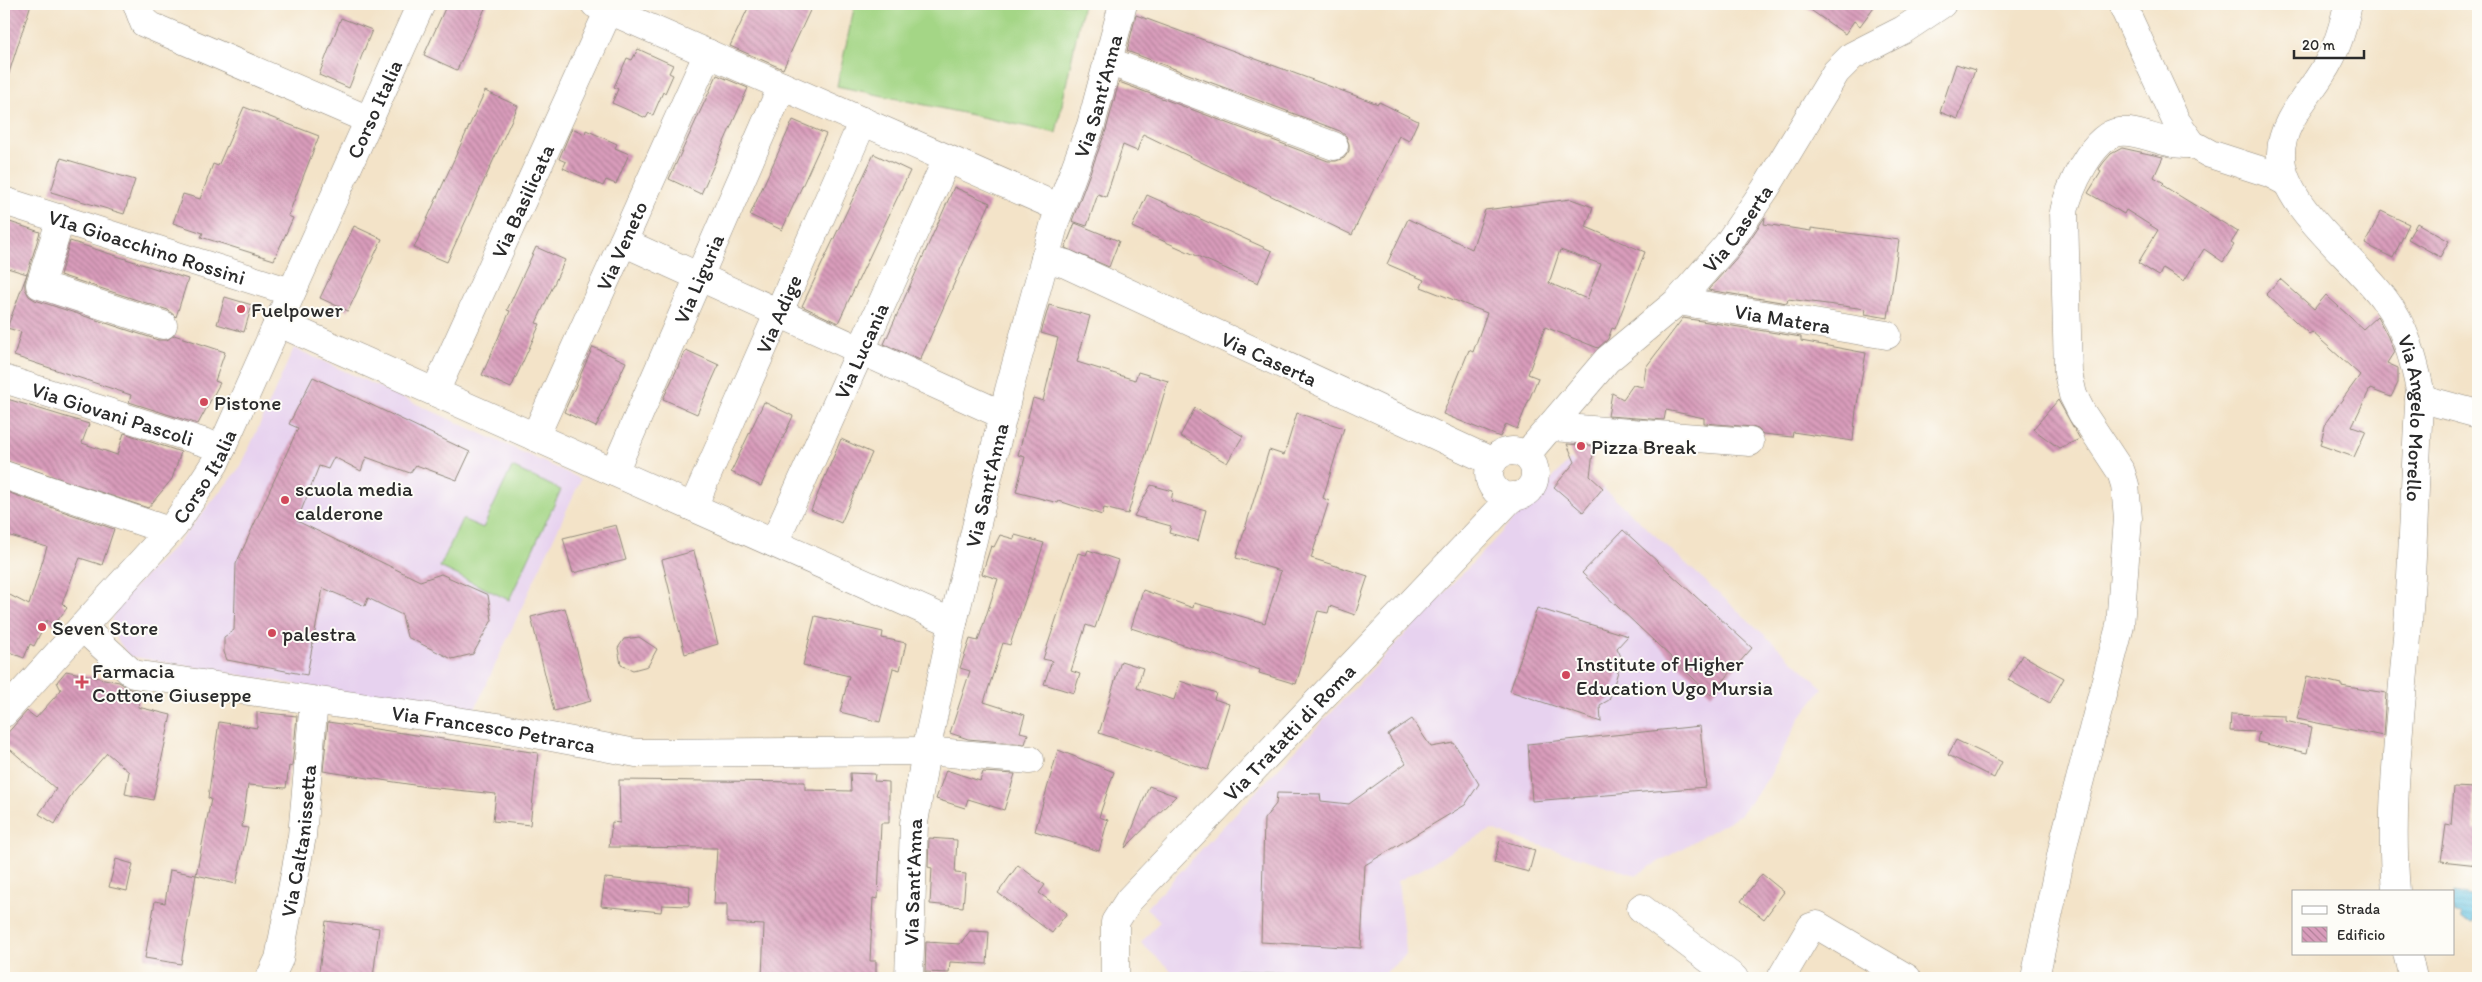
<svg xmlns="http://www.w3.org/2000/svg" width="2482" height="982" viewBox="0 0 2482 982" font-family="Itim,sans-serif">
<style>
.built{fill:#e7d2ef}
.pitch{fill:#a4d686;stroke:#688058}
.water{fill:url(#water-rules);stroke:#487888}
.building{fill:url(#building-back-hatch);fill-rule:evenodd}
.lines{fill:none;stroke-linecap:round;stroke-linejoin:round}
.street-casing{stroke:#8f877a;stroke-width:29}
.secondary-casing{stroke:#8f877a;stroke-width:29}
.street{stroke:#fff;stroke-width:28}
.secondary{stroke:#fff;stroke-width:28}
.poi-dot{fill:#d1495b;stroke:#fdfcf7;stroke-width:2}
.labels{text-anchor:middle;dominant-baseline:central;stroke-width:4;stroke-linejoin:round;paint-order:stroke}
.street-label{font-size:21px;fill:#2b2b2b;stroke:#fdfcf7}
.poi-label{font-size:21px;fill:#2b2b2b;stroke:#fdfcf7;text-anchor:start}
</style>
<defs>
<pattern id="water-rules" width="6" height="5" patternUnits="userSpaceOnUse" patternTransform="scale(1.25)"><rect width="6" height="5" fill="#66c5e4"/><path d="M0 2.5h6" fill="none" stroke="#59a9c4"/></pattern>
<pattern id="building-back-hatch" width="6" height="6" patternUnits="userSpaceOnUse" patternTransform="scale(1.25)"><rect width="6" height="6" fill="#d99cbb"/><path d="M-1 5l2 2M0 0l6 6M5-1l2 2" fill="none" stroke="#b07f98"/></pattern>
</defs>
<rect width="100%" height="100%" fill="#fdfcf7"/>
<filter id="ink" filterUnits="userSpaceOnUse"><feTurbulence type="fractalNoise" baseFrequency=".02" numOctaves="2"/><feDisplacementMap in="SourceGraphic" scale="10" xChannelSelector="R" yChannelSelector="G"/><feConvolveMatrix kernelMatrix="1 2 1 2 8 2 1 2 1" color-interpolation-filters="sRGB"/></filter>
<filter id="wash" filterUnits="userSpaceOnUse"><feTurbulence type="fractalNoise" baseFrequency=".0096" numOctaves="4" result="noise"/><feDisplacementMap in="SourceGraphic" scale="20" xChannelSelector="R" yChannelSelector="G"/><feGaussianBlur stdDeviation="1.12" result="paint"/><feColorMatrix in="noise" values="0 0 0 0 0 0 0 0 0 0 0 0 0 0 0 0 0 1.4 0 .05"/><feComposite in="paint" operator="in"/></filter>
<g filter="url(#wash)">
<rect width="100%" height="100%" fill="#f3e3c8"/>
<path class="built" d="M294,348L581,479L472,715L129,656L111,631L112,617L121,600L177,544L241,466Z
M1571,459L1823,688L1799,719L1769,777L1741,814L1636,875L1491,830L1398,881L1406,955L1379,978H1179L1141,943L1160,921L1146,908Z"/>
<path class="pitch" d="M855,4H1083L1056,133L837,86Z
M512,467L561,490L509,600L440,567L462,519L483,528Z
M1236,970L1318,973V978H1236Z"/>
<path class="water" d="M2453,892L2478,898L2473,922L2462,919V914L2453,912Z"/>
<g id="blocks">
<path class="building" d="M4,4H31L8,76H4Z
M447,4H487L457,70L424,55Z
M750,4H813L783,69L730,46Z
M1802,4H1876L1860,26L1854,21L1845,34Z
M1136,15L1378,104L1379,102L1418,121L1409,141L1399,136L1352,235L1143,134L1137,151L1123,145L1106,197L1098,194L1087,226L1072,221L1106,130L1119,82L1328,161H1336L1344,158L1349,151V144L1346,136L1340,131L1127,51Z
M341,18L372,30L349,88L319,75Z
M638,49L673,65L669,73L673,75L665,93L663,92L653,115L649,113L646,118L612,103L618,89L614,87L627,58L632,60Z
M1956,64L1975,70L1958,119L1940,112Z
M717,75L748,88L701,194L669,179Z
M485,91L518,106L447,262L414,248Z
M244,107L319,136L288,216L293,218L274,260L201,237L203,233L173,223L183,194L200,199L213,164L218,166Z
M793,120L826,134L782,230L750,215Z
M572,128L585,134L586,130L617,144L615,148L629,154L616,184L606,180L603,186L563,168L566,162L559,159Z
M2122,148L2163,157L2154,177L2164,183L2162,185L2238,232L2231,243L2234,245L2223,262L2204,249L2184,281L2163,268L2159,276L2138,263L2158,230L2126,210L2124,214L2088,193L2101,172L2099,169L2104,162L2111,154Z
M874,154L910,171L838,323L802,306Z
M61,158L135,180L124,214L51,192Z
M954,187L990,203L920,360L884,344Z
M1147,195L1272,251L1258,283L1132,227Z
M1571,199L1593,207L1586,227L1645,252L1615,329L1612,328L1608,339L1598,348L1545,327L1528,374L1538,378L1517,429L1506,424L1500,437L1443,414L1469,350L1473,352L1487,313L1421,287L1424,280L1387,264L1408,219L1472,249L1485,210ZM1560,250L1601,264L1587,299L1549,283Z
M2381,211L2409,224L2393,258L2365,244Z
M1765,217L1764,224L1811,231V228L1899,240L1888,318L1865,314L1866,309L1788,299L1787,303L1708,290L1740,254Z
M4,220L40,232L25,281V289L29,296L35,300L158,340H167L174,335L225,352L215,381L220,383L198,424L129,402L131,395L14,356L21,332L7,328L27,274L4,267Z
M1075,223L1119,241L1109,267L1065,248Z
M2417,223L2449,241L2440,257L2408,239Z
M354,226L382,239L348,311L320,298Z
M70,241L188,279L176,317L168,310L60,275Z
M536,247L565,260L536,323L540,324L511,388L482,375L510,311L507,310Z
M2280,279L2314,309L2326,295L2363,329L2377,316L2388,337L2394,352L2387,363L2398,368V383L2391,397L2370,389L2352,426L2366,431L2354,457L2320,445L2326,422L2360,375L2312,332L2309,334L2266,294Z
M225,297L252,305L244,332L217,324Z
M1049,305L1090,316L1077,362L1135,380L1138,372L1168,381L1128,514L1104,508L1102,515L1059,501L1058,503L1016,492L1025,457L1018,455L1033,398L1043,401L1058,338L1041,333Z
M1683,318L1801,337V341L1866,353L1856,410L1853,441L1793,432L1792,437L1763,434L1758,429L1752,427L1704,423V418L1666,410L1664,420L1608,416L1612,393L1623,399L1633,385L1643,387L1646,367Z
M593,347L626,362L596,427L564,412Z
M686,350L719,365L697,414L663,399Z
M313,377L470,452L457,480L416,465L410,473L366,457L361,471L334,457L328,469L319,466L297,521L420,581L441,574L488,595L492,620L473,654L452,659L407,637L402,615L368,598L365,606L323,588L307,675L227,660L224,652V637L234,630L236,564L298,428L289,424Z
M4,398L89,424L82,443L117,455L124,433L181,452L172,479L148,508L4,460Z
M2058,400L2080,439L2059,448L2033,429Z
M764,402L793,416L761,486L731,472Z
M1195,408L1243,436L1227,463L1180,436Z
M1297,413L1344,428L1323,498L1329,501L1311,558L1368,576L1355,615L1330,606L1328,613L1318,611L1296,684L1259,673L1260,670L1131,628L1143,590L1193,608L1194,603L1265,623L1281,571L1236,558L1269,450L1284,455Z
M841,439L872,453L841,523L811,510Z
M1567,444L1594,446L1590,476L1603,488L1583,512L1554,487L1575,462Z
M1151,485L1173,491L1171,501L1206,510L1198,541L1169,533L1171,526L1134,516Z
M4,491L114,529L102,565L80,558L62,603L67,608L54,625L47,620L34,646L30,644L24,658L4,650V592L29,605L47,547L4,534Z
M616,525L626,560L573,573L563,538Z
M1623,530L1752,648L1711,695L1582,573Z
M1000,535L1014,539L1015,535L1044,543L1010,645L1003,643L984,702L1025,715L1020,732L1028,734L1025,744L968,739L950,733L970,671L960,668L970,639L978,641L998,579L982,574L991,546L994,547Z
M1088,550L1118,560L1095,628L1086,625L1071,671L1080,674L1074,693L1044,684L1052,661L1043,659L1078,553L1086,555Z
M694,551L718,644L685,654L662,560Z
M565,608L591,701L554,711L531,617Z
M1537,608L1628,636L1617,648L1622,659L1609,700L1600,705L1601,722L1510,691Z
M815,616L883,632L882,638L906,643L900,670L893,668L880,722L840,712L849,676L803,665Z
M639,637L657,649L648,666L633,670L621,665L618,648L624,639Z
M2022,655L2064,678L2050,703L2008,680Z
M1121,661L1143,668L1137,688L1174,700L1180,681L1216,693L1214,699L1229,704L1208,770L1099,733Z
M66,671L119,682L130,689L141,691L138,707L171,715L153,800L125,794L129,772L107,753L73,792L55,824L39,814L56,789L4,744V737L27,711L36,718L61,690L57,682Z
M2307,676L2341,684V686L2386,693L2383,736L2297,719Z
M257,712L297,716L292,767L289,766L286,788L248,785L242,827L248,828L236,884L196,875L211,799L208,798L219,722L257,728Z
M2231,714L2285,716V721L2312,727L2307,753L2257,742L2259,732L2230,731Z
M1412,719L1431,747L1454,743L1479,784L1465,805L1365,865L1361,948L1261,942L1264,819L1276,804L1277,793L1320,794L1321,801L1349,804L1406,763L1388,735Z
M328,722L538,753L530,825L493,821L496,794L427,787L323,771Z
M1700,726L1706,787L1532,801L1528,744Z
M1956,740L2002,762L1994,778L1948,755Z
M1058,750L1114,772L1099,817L1108,820L1099,851L1035,831Z
M946,770L980,781L983,772L1015,774L1004,810L968,799L965,808L936,799Z
M850,773L875,774L874,781L889,782V823H881L878,899L873,898L870,961H876V978H762L764,925L727,923V904H714L717,848L609,847L612,822L620,823L619,780L805,782V790L851,791Z
M1149,786L1176,796L1125,848Z
M2454,787L2475,788L2473,829H2478V865L2441,861L2446,825L2451,826Z
M929,838L957,840L955,873L966,874L963,907L930,904L932,868L928,867Z
M1500,840L1535,850L1529,872L1494,863Z
M116,859L133,864L127,891L109,887Z
M1018,865L1045,885L1039,893L1067,913L1052,933L998,893Z
M170,870L196,875L181,964L145,958L155,901L165,903Z
M1762,874L1784,892L1764,919L1741,901Z
M605,878L690,886L689,906L662,905L661,912L601,906Z
M326,921L379,928L373,978H318Z
M970,931L989,932L987,964L950,962L949,973L925,972L926,942L960,944Z"/>
</g>
</g>
<g filter="url(#ink)">
<use href="#blocks" fill-opacity="0" stroke="#8f877a" stroke-width="1"/>
<g class="lines">
<g class="street-casing">
<g id="street">
<path d="M137,4L144,23L369,120"/>
<path d="M595,4L1060,208"/>
<path d="M2122,4L2176,121L2192,144L2210,154L2269,173L2286,182"/>
<path d="M1108,61L1334,146"/>
<path id="s1" d="M4,201L291,292"/>
<path d="M61,218L40,285L163,325"/>
<path d="M623,242L1003,415"/>
<path id="s2" d="M1045,258L1066,264L1493,462"/>
<path id="s3" d="M1678,301L1887,335"/>
<path d="M277,322L953,623"/>
<path id="s4" d="M4,379L222,448"/>
<path id="s5" d="M435,392L609,10"/>
<path d="M2419,398L2478,414"/>
<path d="M1552,427L1750,442"/>
<path id="s6" d="M535,437L708,53"/>
<circle cx="1512" cy="474" r="23"/>
<path id="s7" d="M1526,455L1607,360L1678,301L1727,245L1766,188L1836,72L1852,56L1903,30L1942,4"/>
<path id="s8" d="M614,472L782,86"/>
<path d="M4,475L169,531"/>
<path id="s9" d="M693,507L863,121"/>
<path id="s10" d="M774,543L947,159"/>
<path id="s11" d="M82,627L133,674L498,727L636,753L926,751L1030,760"/>
<path d="M1641,908L1734,978"/>
<path id="s12" d="M270,978L279,959L302,836L314,701"/>
<path id="s13" d="M909,978L914,823L926,751L953,623L1009,390L1055,222L1091,125L1123,4"/>
<path id="s14" d="M1115,978V922L1129,900L1513,496"/>
<path d="M1781,978L1811,927L1817,925L1907,978"/>
<path d="M2035,978L2065,837L2120,626L2128,518L2125,485L2121,472L2082,413L2073,395L2068,373L2064,212C2068,190 2093,135 2119,132C2136,130 2152,139 2169,142C2176,144 2184,144 2192,144"/>
</g>
</g>
<g class="secondary-casing">
<g id="secondary">
<path id="s15" d="M2348,4C2344,24 2339,43 2329,61C2314,91 2281,119 2281,154C2280,206 2356,259 2384,299C2405,327 2413,356 2420,390C2415,463 2414,537 2409,610C2403,704 2388,796 2396,891"/>
<path id="s16" d="M4,713L174,526L215,463L421,4"/>
<path d="M2407,953L2413,978"/>
</g>
</g>
<use href="#street" class="street"/>
<use href="#secondary" class="secondary"/>
</g>
</g>
<g class="poi-dot">
<circle cx="241" cy="309" r="5"/>
<circle cx="204" cy="402" r="5"/>
<circle cx="1581" cy="446" r="5"/>
<circle cx="285" cy="500" r="5"/>
<circle cx="42" cy="627" r="5"/>
<circle cx="272" cy="633" r="5"/>
<circle cx="1566" cy="675" r="5"/>
<path d="M79.5 674.5h5v5h5v5h-5v5h-5v-5h-5v-5h5z"/>
</g>
<g class="labels">
<g class="street-label">
<text stroke="none"><textPath href="#s13" startOffset="906">Via Sant'Anna</textPath></text>
<text stroke="none"><textPath href="#s16" startOffset="716">Corso Italia</textPath></text>
<text stroke="none"><textPath href="#s5" startOffset="210">Via Basilicata</textPath></text>
<text stroke="none"><textPath href="#s7" startOffset="311">Via Caserta</textPath></text>
<text stroke="none"><textPath href="#s6" startOffset="210">Via Veneto</textPath></text>
<text stroke="none"><textPath href="#s1" startOffset="150">VIa Gioacchino Rossini</textPath></text>
<text stroke="none"><textPath href="#s8" startOffset="211">Via Liguria</textPath></text>
<text stroke="none"><textPath href="#s9" startOffset="211">Via Adige</textPath></text>
<text stroke="none"><textPath href="#s3" startOffset="106">Via Matera</textPath></text>
<text stroke="none"><textPath href="#s10" startOffset="211">Via Lucania</textPath></text>
<text stroke="none"><textPath href="#s2" startOffset="246">Via Caserta</textPath></text>
<text stroke="none"><textPath href="#s4" startOffset="114">Via Giovani Pascoli</textPath></text>
<text stroke="none"><textPath href="#s15" startOffset="474">Via Angelo Morello</textPath></text>
<text stroke="none"><textPath href="#s16" startOffset="311">Corso Italia</textPath></text>
<text stroke="none"><textPath href="#s13" startOffset="501">Via Sant'Anna</textPath></text>
<text stroke="none"><textPath href="#s11" startOffset="434">Via Francesco Petrarca</textPath></text>
<text stroke="none"><textPath href="#s14" startOffset="314">Via Tratatti di Roma</textPath></text>
<text stroke="none"><textPath href="#s12" startOffset="141">Via Caltanissetta</textPath></text>
<text stroke="none"><textPath href="#s13" startOffset="96">Via Sant'Anna</textPath></text>
</g>
<g class="poi-label">
<text x="251" y="309">Fuelpower</text>
<text x="214" y="402">Pistone</text>
<text x="1591" y="446">Pizza Break</text>
<text x="295" y="488">scuola media<tspan x="295" dy="24">calderone</tspan></text>
<text x="52" y="627">Seven Store</text>
<text x="282" y="633">palestra</text>
<text x="1576" y="663">Institute of Higher<tspan x="1576" dy="24">Education Ugo Mursia</tspan></text>
<text x="92" y="670">Farmacia<tspan x="92" dy="24">Cottone Giuseppe</tspan></text>
</g>
</g>
<rect width="2482" height="982" fill="none" stroke="#fdfcf7" stroke-width="20"/>
<rect x="2292" y="890" width="162" height="65" fill="#fdfcf7" stroke="#a9a8a5"/>
<rect x="2302" y="906" width="25" height="8" fill="#ffffff" stroke="#a9a8a5"/>
<text x="2337" y="914" font-size="15" fill="#2b2b2b">Strada</text>
<rect x="2302" y="927" width="25" height="15" fill="url(#building-back-hatch)" stroke="#a9a8a5"/>
<text x="2337" y="940" font-size="15" fill="#2b2b2b">Edificio</text>
<path d="M2294 50v8h70v-8" fill="none" stroke="#2b2b2b" stroke-width="2.5"/>
<text x="2302" y="50" font-size="15" fill="#2b2b2b" stroke="#fdfcf7" stroke-width="4" paint-order="stroke">20 m</text>
</svg>
